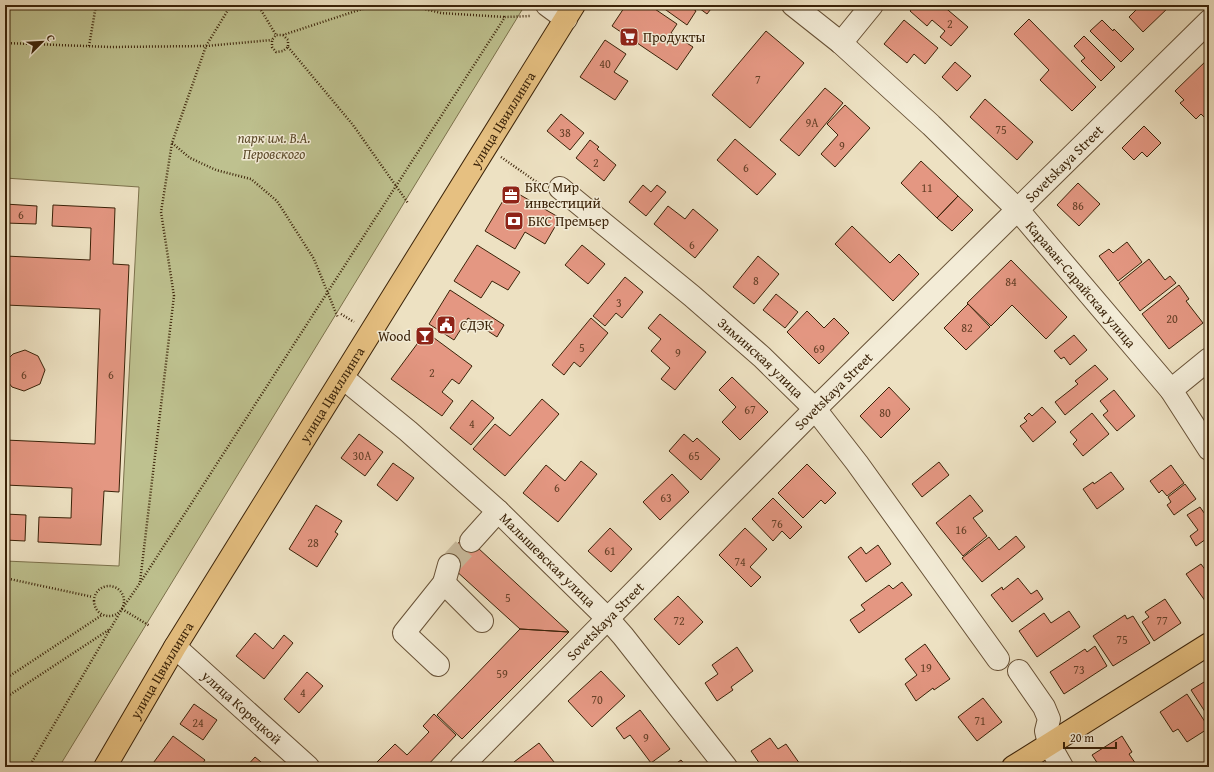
<svg xmlns="http://www.w3.org/2000/svg" width="1214" height="772" viewBox="0 0 1214 772" font-family="'Gentium Book Plus',serif">
<style>
.green{fill:#bec18f;stroke:#7c724c}
.building{fill:#e49782;stroke:#3b2309}
.lines{fill:none;stroke-linecap:round;stroke-linejoin:round}
.minor-tunnel{stroke:#c9bb9d;stroke-width:22;stroke-dasharray:22 11;stroke-linecap:butt}
.minor-casing{stroke:#685237;stroke-width:24}
.major-casing{stroke:#3b2309;stroke-width:24}
.path{stroke:#3b2309;stroke-width:2.5;stroke-dasharray:1 2;stroke-linecap:butt}
.minor{stroke:#f3ecd7;stroke-width:22}
.major{stroke:#e6c081;stroke-width:22}
.labels{text-anchor:middle;dominant-baseline:central;stroke-width:3;stroke-linejoin:round;paint-order:stroke}
.number-label{font-size:12px;fill:#654027}
.poi-label{font-size:14px;fill:#3b2309;stroke:#f3ecd7;text-anchor:start}
.street-label{font-size:14px;fill:#3b2309;stroke:#f3ecd7}
.park-label{font-size:14px;font-style:italic;fill:#5c4a2a;stroke:#f3ecd7}
</style>
<rect width="100%" height="100%" fill="#ede1c2"/>
<filter id="stains"><feTurbulence type="fractalNoise" baseFrequency=".005" numOctaves="4"/><feColorMatrix values="0 0 0 0 .2 0 0 0 0 .09 0 0 0 0 .02 0 0 0 .5 -.17"/></filter>
<radialGradient id="worn" r=".72"><stop offset=".6" stop-color="#630" stop-opacity="0"/><stop offset="1" stop-color="#630" stop-opacity=".3"/></radialGradient>
<path class="green" d="M5,5H525L59,767H5V561L119,566L139,187L5,178Z"/>
<path class="building" d="M626,5H649L677,24L671,33L693,47L677,70L612,26Z
M659,5H688L696,11L687,25Z
M695,5H714L707,14Z
M915,5H942L968,27L951,46L940,37L945,31L932,20L927,26L910,11Z
M1141,5H1171L1143,32L1129,17Z
M1029,19L1096,87L1072,111L1040,80L1049,70L1014,34Z
M904,20L938,48L925,64L914,54L907,63L884,44Z
M1102,20L1113,31L1114,29L1134,49L1121,62L1090,31Z
M766,31L804,63L750,128L712,95Z
M1084,36L1115,67L1101,81L1081,61L1085,58L1074,46Z
M605,40L626,54L614,72L628,81L615,100L580,77Z
M1209,58V113L1204,117L1201,114L1196,119L1180,103L1184,100L1175,91Z
M955,62L971,76L957,91L942,77Z
M825,88L843,103L799,156L780,140Z
M985,99L1033,142L1017,160L970,117Z
M845,105L870,128L835,167L821,154L838,135L827,124Z
M561,114L584,133L570,150L547,131Z
M1144,126L1161,143L1147,157L1142,152L1134,160L1122,148Z
M735,139L776,174L757,195L717,160Z
M590,140L599,147L597,149L616,165L604,181L576,158Z
M921,161L958,196L937,218L901,183Z
M1078,183L1100,204L1079,226L1057,205Z
M643,185L651,192L657,185L666,192L646,216L629,202Z
M510,189L560,218L545,244L525,232L515,249L485,231Z
M958,196L973,210L952,231L937,218Z
M5,204L37,206L36,224L5,223Z
M53,205L115,208L113,264L129,265L119,492L104,491L101,545L38,542L39,517L71,518L72,488L5,485V440L95,444L100,309L5,305V256L90,260L91,228L52,226Z
M668,206L685,219L693,209L718,230L695,258L654,224Z
M852,226L890,263L899,254L919,274L893,301L835,244Z
M1127,242L1142,262L1118,281L1099,256L1109,249L1113,253Z
M477,245L520,272L508,290L492,281L481,298L454,281Z
M582,245L605,264L588,284L565,265Z
M758,256L779,274L754,304L733,287Z
M1149,259L1165,280L1170,276L1176,283L1140,311L1119,283Z
M1011,260L1067,317L1046,339L1012,305L991,326L967,303Z
M625,277L643,292L622,318L616,313L605,326L593,316Z
M1179,285L1189,299L1186,301L1203,323L1169,349L1142,314Z
M450,290L504,325L497,337L468,318L454,340L429,324Z
M776,294L798,312L785,328L763,310Z
M968,304L990,327L966,350L944,328Z
M807,311L824,328L834,318L849,333L819,364L787,332Z
M660,314L706,352L675,390L661,379L670,368L651,351L661,339L648,328Z
M591,318L608,333L580,367L574,362L564,375L552,365Z
M426,332L472,366L459,384L452,379L442,392L453,401L442,416L391,379Z
M1074,335L1087,350L1070,365L1064,357L1061,359L1054,351Z
M25,350L38,356L45,370L40,384L24,391L12,387L5,378V362L13,354Z
M1095,365L1108,379L1065,415L1055,402L1078,384L1075,381Z
M732,377L768,412L740,440L722,422L736,407L719,390Z
M889,387L910,409L881,438L860,416Z
M1114,390L1135,416L1117,431L1103,415L1108,411L1100,401Z
M542,399L559,414L505,476L473,449L495,424L510,436Z
M472,400L494,418L471,445L450,428Z
M1042,407L1056,422L1033,442L1020,426L1027,421L1024,418L1029,413L1032,416Z
M1092,413L1109,434L1083,456L1073,444L1077,440L1070,432Z
M359,434L383,452L365,476L341,458Z
M684,434L693,442L697,438L720,459L701,480L669,451Z
M581,461L597,474L558,522L523,493L546,465L565,481Z
M939,462L949,475L922,497L912,484Z
M393,463L414,478L397,501L377,485Z
M807,464L836,493L825,504L821,500L803,518L778,493Z
M1171,465L1184,483L1167,496L1162,490L1159,493L1150,481Z
M1111,472L1124,489L1097,509L1083,489L1093,482L1094,484Z
M672,474L689,492L660,520L643,502Z
M1185,484L1196,499L1174,515L1167,505L1171,502L1168,497Z
M970,495L983,511L973,518L987,536L963,556L936,523Z
M773,498L802,527L790,539L782,531L773,541L752,519Z
M316,505L342,521L335,532L338,534L317,567L289,549Z
M1200,507L1209,520V537L1196,546L1190,536L1198,530L1187,515Z
M5,514L26,515L25,541L5,540Z
M610,528L632,549L611,572L588,551Z
M745,528L767,549L750,567L761,577L751,587L719,555Z
M465,536L569,632L520,629L443,559Z
M1016,536L1025,547L982,582L962,558L989,537L999,550Z
M878,545L891,564L866,582L848,557L861,547L866,554Z
M1201,564L1209,575V605H1208L1186,574Z
M1018,578L1031,594L1037,590L1043,599L1012,622L991,595L1002,587L1003,590Z
M902,582L912,595L859,633L850,620L865,610L861,605L889,585L893,589Z
M678,596L703,622L679,645L654,619Z
M1165,599L1181,623L1154,641L1142,622L1149,617L1145,612Z
M1069,611L1080,627L1037,657L1019,631L1044,613L1051,623Z
M1125,615L1127,619L1133,616L1150,643L1113,666L1093,636Z
M520,629L569,632L462,739L437,715Z
M255,633L273,649L284,635L293,643L264,679L236,656Z
M925,644L950,679L934,690L933,688L916,701L905,684L917,675L905,659Z
M1095,646L1107,666L1064,694L1050,672L1085,649L1087,652Z
M737,647L753,671L731,687L733,690L717,701L705,683L718,674L712,665Z
M601,671L625,696L592,727L568,701Z
M307,672L323,686L299,713L284,699Z
M1209,679V718L1191,690Z
M1187,694L1209,728L1187,742L1178,729L1173,732L1160,712Z
M983,698L1002,722L977,741L958,717Z
M194,704L217,720L203,740L180,724Z
M640,710L670,749L651,763L630,735L624,739L616,728Z
M434,714L456,735L426,767H372L395,744L407,755L429,732L423,726Z
M173,736L205,760L200,767L151,766Z
M1122,736L1132,752L1129,754L1138,767H1100L1092,755Z
M770,738L778,749L786,744L802,767H762L751,751Z
M539,743L558,767H517L514,762Z
M255,757L267,767H246Z
M681,760L687,767H671Z
M901,762L905,767H893Z"/>
<g class="lines">
<path class="minor-tunnel" d="M449,565L471,541"/>
<g class="minor-casing">
<g id="minor">
<path d="M547,5L566,19"/>
<path id="s1" d="M793,5L841,43L931,125L1017,209L1171,390L1209,449"/>
<path d="M841,43L872,5"/>
<path id="s2" d="M560,188L692,296L762,357L815,409L857,463L998,659"/>
<path id="s3" d="M343,378L408,431L498,511L608,619L623,636L726,767"/>
<path d="M1171,390L1209,359"/>
<path d="M471,541L498,511"/>
<path d="M444,583L482,621"/>
<path id="s4" d="M175,647L308,767"/>
<path d="M438,665L404,633L444,583L449,565"/>
<path d="M1019,671L1044,707L1049,719L1046,731L1049,744L1062,767"/>
<path id="s5" d="M461,767L815,409L1209,21"/>
</g>
</g>
<g class="major-casing">
<g id="major">
<path id="s6" d="M105,767L175,647L574,5"/>
<path d="M1013,767L1209,644"/>
</g>
</g>
<path class="path" d="M258,5L276,35
M408,5L441,13L504,17
M283,35L288,40V47L283,51L276,52L272,47V40L276,35H283L362,9L392,5
M5,43L111,47L206,46L272,40
M89,46L96,5
M288,47L353,125L408,203
M172,143L190,158L216,170L251,179L277,201L314,259L338,318
M501,157L538,183L542,184
M341,314L354,322
M5,578L93,597
M140,582L174,296L161,212L172,143L206,46L231,5
M94 601a15 15 0 1 1 30 0a15 15 0 1 1-30 0Z
M122,609L150,626
M5,679L102,615
M5,698L110,629
M29,767L122,609L140,583L505,17L531,16"/>
<use href="#minor" class="minor"/>
<use href="#major" class="major"/>
</g>
<defs>
<g id="supermarket-square" transform="scale(1)"><rect x="-9" y="-9" width="18" height="18" rx="4" fill="#8f2418" stroke="#f3ecd7"/><path d="M-6-5.5h2.5l.6 2H6L4.5 2H-2.5L-4.4-4H-6ZM-1.5 3.2a1.3 1.3 0 1 0 .1 0ZM3 3.2a1.3 1.3 0 1 0 .1 0Z" fill="#fff"/></g>
<g id="office-square" transform="scale(1)"><rect x="-9" y="-9" width="18" height="18" rx="4" fill="#8f2418" stroke="#f3ecd7"/><path d="M-6-3h4V-5.5h4V-3h4V5H-6ZM-1-4.5V-3h2v-1.5ZM-6 0V1H6V0Z" fill="#fff"/></g>
<g id="bank-square" transform="scale(1)"><rect x="-9" y="-9" width="18" height="18" rx="4" fill="#8f2418" stroke="#f3ecd7"/><path d="M-6-4H6V4H-6ZM0-2.3a2.3 2.3 0 1 0 0 4.6a2.3 2.3 0 1 0 0-4.6Z" fill="#fff"/></g>
<g id="civic-square" transform="scale(1)"><rect x="-9" y="-9" width="18" height="18" rx="4" fill="#8f2418" stroke="#f3ecd7"/><path d="M-.6-6.5H3V-4.5H.6V-3L4-1V1h2V6H-6V1h2V-1L-.6-3ZM-1.2 2.5V6h2.4V2.5Z" fill="#fff"/></g>
<g id="bar-square" transform="scale(1)"><rect x="-9" y="-9" width="18" height="18" rx="4" fill="#8f2418" stroke="#f3ecd7"/><path d="M-6-5H6L.8 .8V4.5H3.5V6h-7V4.5H-.8V.8Z" fill="#fff"/></g>
</defs>
<g fill-rule="evenodd">
<use href="#supermarket-square" x="629" y="37"/>
<use href="#office-square" x="511" y="195"/>
<use href="#bank-square" x="514" y="221"/>
<use href="#civic-square" x="446" y="325"/>
<use href="#bar-square" x="425" y="336"/>
</g>
<g class="labels">
<g class="number-label">
<text x="950" y="23">2</text>
<text x="605" y="63">40</text>
<text x="758" y="79">7</text>
<text x="812" y="122">9А</text>
<text x="1001" y="129">75</text>
<text x="565" y="132">38</text>
<text x="842" y="145">9</text>
<text x="596" y="162">2</text>
<text x="746" y="167">6</text>
<text x="927" y="187">11</text>
<text x="1078" y="205">86</text>
<text x="21" y="214">6</text>
<text x="692" y="244">6</text>
<text x="756" y="280">8</text>
<text x="1011" y="281">84</text>
<text x="619" y="302">3</text>
<text x="1172" y="318">20</text>
<text x="967" y="327">82</text>
<text x="582" y="347">5</text>
<text x="819" y="348">69</text>
<text x="678" y="352">9</text>
<text x="432" y="372">2</text>
<text x="24" y="374">6</text>
<text x="111" y="374">6</text>
<text x="750" y="409">67</text>
<text x="885" y="412">80</text>
<text x="472" y="423">4</text>
<text x="362" y="455">30А</text>
<text x="694" y="455">65</text>
<text x="557" y="487">6</text>
<text x="666" y="497">63</text>
<text x="777" y="523">76</text>
<text x="961" y="529">16</text>
<text x="313" y="542">28</text>
<text x="610" y="550">61</text>
<text x="740" y="561">74</text>
<text x="508" y="597">5</text>
<text x="679" y="620">72</text>
<text x="1162" y="620">77</text>
<text x="1122" y="639">75</text>
<text x="926" y="667">19</text>
<text x="1079" y="669">73</text>
<text x="502" y="673">59</text>
<text x="303" y="692">4</text>
<text x="597" y="699">70</text>
<text x="980" y="720">71</text>
<text x="198" y="722">24</text>
<text x="646" y="737">9</text>
</g>
<g class="poi-label">
<text x="643" y="37">Продукты</text>
<text x="525" y="187">БКС Мир<tspan x="525" dy="16">инвестиций</tspan></text>
<text x="528" y="221">БКС Премьер</text>
<text x="460" y="325">СДЭК</text>
<text x="411" y="336" text-anchor="end">Wood</text>
</g>
<g class="street-label">
<text stroke="none"><textPath href="#s6" startOffset="760">улица Цвиллинга</textPath></text>
<text stroke="none"><textPath href="#s5" startOffset="853">Sovetskaya Street</textPath></text>
<text stroke="none"><textPath href="#s1" startOffset="402">Караван-Сарайская улица</textPath></text>
<text stroke="none"><textPath href="#s2" startOffset="263">Зиминская улица</textPath></text>
<text stroke="none"><textPath href="#s5" startOffset="529">Sovetskaya Street</textPath></text>
<text stroke="none"><textPath href="#s6" startOffset="436">улица Цвиллинга</textPath></text>
<text stroke="none"><textPath href="#s3" startOffset="274">Малышевская улица</textPath></text>
<text stroke="none"><textPath href="#s5" startOffset="205">Sovetskaya Street</textPath></text>
<text stroke="none"><textPath href="#s6" startOffset="112">улица Цвиллинга</textPath></text>
<text stroke="none"><textPath href="#s4" startOffset="90">улица Корецкой</textPath></text>
</g>
<g class="park-label">
<text x="274" y="138">парк им. В.А.<tspan x="274" dy="16">Перовского</tspan></text>
</g>
</g>
<rect width="1214" height="772" fill="none" stroke="#ede1c2" stroke-width="20"/>
<rect x="6" y="6" width="1202" height="760" fill="none" stroke="#3b2309" stroke-width="2"/>
<rect x="10" y="10" width="1194" height="752" fill="none" stroke="#3b2309"/>
<g transform="translate(42 42) rotate(66)" stroke="#f3ecd7" stroke-width="3" paint-order="stroke">
<path d="M0-3L7 15L0 10L-7 15Z" fill="#3b2309"/>
<text y="-6" font-size="11" font-weight="bold" text-anchor="middle" fill="#3b2309">С</text>
</g>
<path d="M1064 742v6h52v-6" fill="none" stroke="#3b2309" stroke-width="2"/>
<text x="1070" y="742" font-size="12" fill="#3b2309" stroke="#f3ecd7" stroke-width="3" paint-order="stroke">20 m</text>
<rect width="100%" height="100%" filter="url(#stains)"/>
<rect width="100%" height="100%" fill="url(#worn)"/>
</svg>
